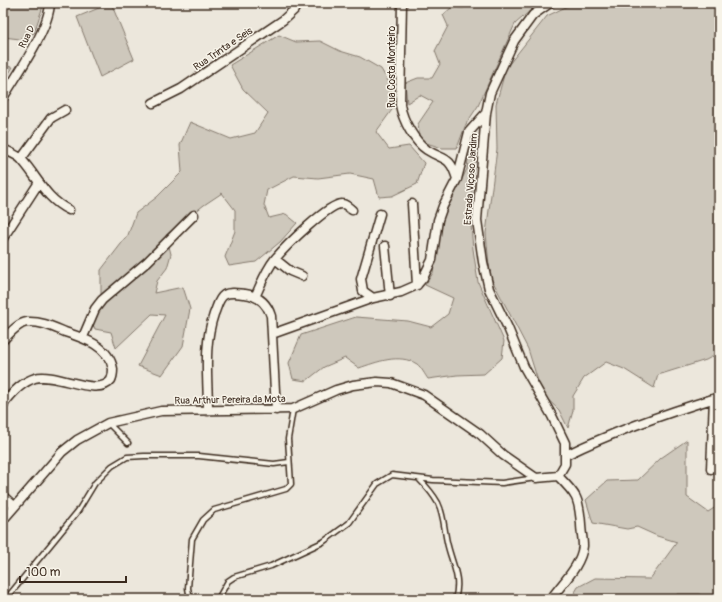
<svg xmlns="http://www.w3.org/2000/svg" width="722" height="602" viewBox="0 0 722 602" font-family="Pangolin,sans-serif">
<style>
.green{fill:#cec8bc;stroke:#84796d}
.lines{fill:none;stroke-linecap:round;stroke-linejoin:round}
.lane-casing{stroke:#3b2a1e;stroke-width:7}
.street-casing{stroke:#3b2a1e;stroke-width:11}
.lane{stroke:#f7f3e8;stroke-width:4}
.street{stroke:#f7f3e8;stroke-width:8}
.labels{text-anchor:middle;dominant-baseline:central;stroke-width:3;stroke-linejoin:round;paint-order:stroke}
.street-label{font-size:10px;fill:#3b2a1e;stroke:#f7f3e8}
</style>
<rect width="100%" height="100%" fill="#ece7dc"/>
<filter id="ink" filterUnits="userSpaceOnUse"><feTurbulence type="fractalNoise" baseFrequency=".025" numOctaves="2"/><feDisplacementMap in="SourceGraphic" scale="8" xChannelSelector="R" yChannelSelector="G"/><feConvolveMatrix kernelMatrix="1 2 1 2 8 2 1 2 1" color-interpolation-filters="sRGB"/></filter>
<g filter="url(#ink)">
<path class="green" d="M3,3H44L34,33L20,39L3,37Z
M111,3L134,59L100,77L77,17Z
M476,3H514L516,6L519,3H539L515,24L478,106L466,124L457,148H442L420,141L418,124L433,102L420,95L407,103L405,83L418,78H432L440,64L435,51L448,26L443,15L452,7L463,8Z
M574,3H719V353L706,360L658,375L654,388L624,369L606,362L584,378L573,396V411L568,428L559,410L542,394L528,349L490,276L486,233L497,149L496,104L506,68L547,16Z
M279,35L296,42L320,41L340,51L360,57L381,69L391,86L394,107L376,132L389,149L409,146L424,163L417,184L392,196L379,197L374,179L350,174L318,178L294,176L267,190L264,205L269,218L286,214L297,223L280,242L256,262L229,266L225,257L235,231V210L222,193L204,205L166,235L171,254L167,268L157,281L154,293L183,287L190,309L183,346L162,375L138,366L165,315L152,314L116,348L111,332L95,329L92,322L101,302V270L128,235L136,213L157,197L182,172L180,145L190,122L231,139L255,133L268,113L243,89L230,65Z
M3,66L13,67L3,83Z
M473,142L476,146L470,213L473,249L478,282L504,341L502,358L484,374L457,375L428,379C425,375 421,367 417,364C399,353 377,362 359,368L345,358L324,367L306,381L293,379L289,363L301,335L356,317L408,321L431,327L448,314L453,298L425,285L433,273L442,219L467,169L469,148Z
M687,440V497L708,512L719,505V599H707L699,594H677L673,599H571L578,587L595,578L650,579L677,542L657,536L637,527L627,529L593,523L586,500L607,481L638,480L661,458Z"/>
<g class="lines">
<g class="lane-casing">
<path id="lane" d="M108,423L128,443
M419,479C426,486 433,494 438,503C444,515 444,529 447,542C451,562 462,578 455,599
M6,599L78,511L95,483L112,466L127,457L144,456H199L274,464L289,462
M190,599L188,588L192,539L203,520L214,510L286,489L291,484L288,439L293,409
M218,599L228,581L234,577L271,566L323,542L349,523L377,484L392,475L433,480L502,483L536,478"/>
</g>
<g class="street-casing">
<path id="street" d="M402,3L400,105C403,121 414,141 427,150C444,161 450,155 457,179
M550,3L533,15L514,41L490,93L486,113L477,220L483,262L489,289L508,328L524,367L552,416L565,443V464L558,476
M3,98C17,74 49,30 50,3
M153,103L181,89L283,20L294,10L297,3
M3,149C9,152 18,155 22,160C38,178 46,199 69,210
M21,159L51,118L65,110
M412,204L417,285
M380,214L361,279L363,291L373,298L401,292L417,285L423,278L432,260L438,220L443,206L457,179L469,132L486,113
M3,238L38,184
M385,246L390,296
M275,259L290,271L302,276
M255,297C261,284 266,270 275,259C285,247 329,203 342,204C346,204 349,208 352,210
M272,334L373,298
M83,337L95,309L102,300L147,262L194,215
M3,340C9,334 18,323 27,322C41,321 53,327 65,332C84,338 109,346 113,369C113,373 113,376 111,380C98,398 56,372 35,378C22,382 11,394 3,405
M208,411C208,377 203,346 214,314C217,308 218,299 224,295C231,291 239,294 245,294C259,296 267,303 271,316L276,410
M566,455C615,431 666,413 719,397
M711,469L714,399
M3,496L14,506
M3,520L62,452L77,440L108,423L161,411L293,409L336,390L353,385L377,382L391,383L424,395L480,434L503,455L536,478L558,476
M551,599C562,583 581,566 583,546C583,539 581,531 581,524C579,498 577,495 558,476"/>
</g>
<use href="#lane" class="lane"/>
<use href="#street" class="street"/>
</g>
</g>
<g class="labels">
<g class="street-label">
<text transform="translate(27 37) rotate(-63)">Rua D</text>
<text transform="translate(223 49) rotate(-34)">Rua Trinta e Seis</text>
<text transform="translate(392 67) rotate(-90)">Rua Costa Monteiro</text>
<text transform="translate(471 179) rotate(-86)">Estrada Viçoso Jardim</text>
<text transform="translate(230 400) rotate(-1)">Rua Arthur Pereira da Mota</text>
</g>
</g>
<rect width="722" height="602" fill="none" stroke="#f7f3e8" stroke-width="16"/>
<rect x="8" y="8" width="706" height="586" fill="none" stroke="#3b2a1e" stroke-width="1.5" filter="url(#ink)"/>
<path d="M20 576v6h106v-6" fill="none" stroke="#3b2a1e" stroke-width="2"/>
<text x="26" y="576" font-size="12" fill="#3b2a1e" stroke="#f7f3e8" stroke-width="3" paint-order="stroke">100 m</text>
</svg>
